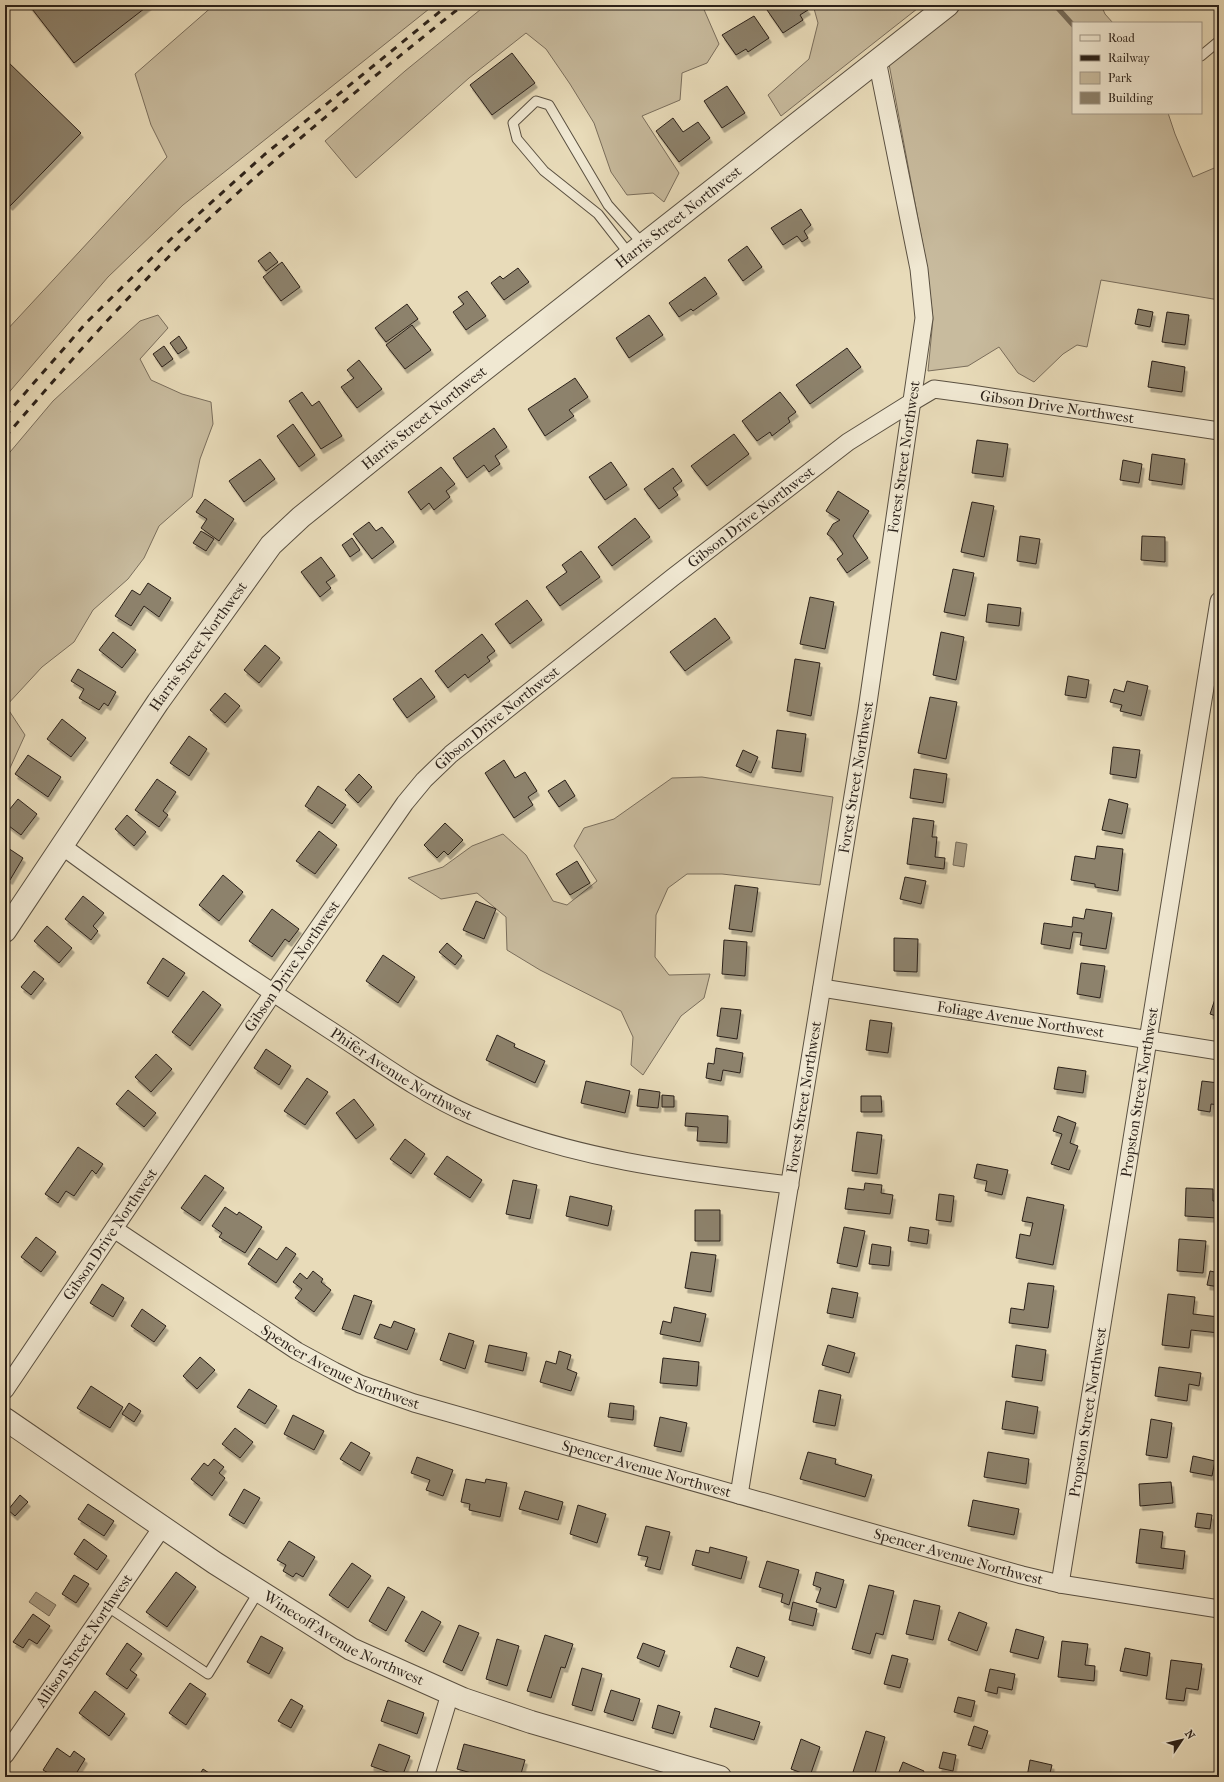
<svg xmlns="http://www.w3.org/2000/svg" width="1224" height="1782" viewBox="0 0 1224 1782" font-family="'IM FELL French Canon',serif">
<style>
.green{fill:#c8bb9e;stroke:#7a6e5c}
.water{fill:#a89c83;stroke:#766b59}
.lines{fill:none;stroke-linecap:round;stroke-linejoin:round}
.stream{stroke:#766b59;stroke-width:5}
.building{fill:#8d826c;stroke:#2b2119;filter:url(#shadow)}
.service-casing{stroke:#5a5041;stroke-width:11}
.minor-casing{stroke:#5a5041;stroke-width:19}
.tertiary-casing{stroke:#5a5041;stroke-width:24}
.service{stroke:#f0e8d2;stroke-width:9}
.minor{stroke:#f0e8d2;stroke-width:17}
.tertiary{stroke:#f0e8d2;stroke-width:22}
.rail{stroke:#2b2119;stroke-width:3;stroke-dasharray:7 7;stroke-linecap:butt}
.labels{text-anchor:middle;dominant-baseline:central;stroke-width:4;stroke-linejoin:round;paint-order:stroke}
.street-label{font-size:15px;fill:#2b2119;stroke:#f0e8d2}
</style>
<defs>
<filter id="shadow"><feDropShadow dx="2.5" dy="4.5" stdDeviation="0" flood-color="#0004"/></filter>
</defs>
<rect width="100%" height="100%" fill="#e8dbb9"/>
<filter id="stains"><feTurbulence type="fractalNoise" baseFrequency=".005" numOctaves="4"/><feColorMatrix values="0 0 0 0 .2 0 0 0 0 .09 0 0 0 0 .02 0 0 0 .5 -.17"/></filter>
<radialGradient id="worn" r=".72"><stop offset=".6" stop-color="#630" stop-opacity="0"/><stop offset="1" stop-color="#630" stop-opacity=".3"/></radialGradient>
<path class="green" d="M214,5H434L183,205L108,277L5,397V332L167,157L151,125L135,74Z
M486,5H702L719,44L707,63L682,73L680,100L642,116L679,173L664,202L653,193L627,195L611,172L594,123L570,84L546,49L526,33L469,78L356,178L325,141L405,71Z
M813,5H922L781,116L768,95L809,59L818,23Z
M965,5H1101L1105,14L1113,23H1073V113H1168L1175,134L1193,177L1219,166V300L1101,280L1087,347L1077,345L1063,354L1034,382L1018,373L999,347L968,366L928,371L933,319L927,267L889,64Z
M158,315L168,328L140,359L151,380L182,394L211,402L213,424L200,459L192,497L159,526L144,558L128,579L93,610L74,642L42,667L6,706L25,735L5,779V458L53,401L140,321Z
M702,777L833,797L820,885L722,874H687L668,888L656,915L655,957L669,975L710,974L704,998L681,1016L643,1075L631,1065L633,1037L621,1011L540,970L507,950L506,917L477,893L441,899L408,878L443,867L472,846L503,834L526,855L553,901L567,905L597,881L574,846L584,828L614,819L672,778Z"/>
<path class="water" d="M956,842L967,844L964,867L953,865Z
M36,1592L56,1605L49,1616L29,1602Z"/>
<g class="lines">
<path class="stream" d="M1055,5L1073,25"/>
</g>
<path class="building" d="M29,5H149L74,63Z
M775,5H804L808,10L800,15L803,20L783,33L767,10Z
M754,16L769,38L748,52L746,49L736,55L722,35Z
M512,53L535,83L492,115L470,85Z
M5,59L81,133L10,206L5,201Z
M727,86L745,113L722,128L704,101Z
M673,118L683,132L698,122L710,138L679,162L656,131Z
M801,209L811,225L804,231L808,238L802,242L797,236L783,245L771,228Z
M747,246L762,267L743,281L728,260Z
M270,252L278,262L266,271L258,261Z
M282,262L300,287L281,301L263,277Z
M518,268L529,282L504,300L491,283L500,276L503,279Z
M705,277L717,294L693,311L691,309L679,317L669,303Z
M467,291L486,316L466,330L453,312L464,304L458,297Z
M407,304L418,319L386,342L375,328Z
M1138,309L1153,312L1150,327L1135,324Z
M1167,312L1189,315L1185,345L1162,342Z
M649,315L663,335L629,358L616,338Z
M412,325L431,350L405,369L386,345Z
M179,336L187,348L178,354L170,343Z
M164,346L173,359L162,367L153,354Z
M847,348L861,367L810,404L796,385Z
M359,360L382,389L357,408L341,387L354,378L347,370Z
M1152,361L1185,367L1182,392L1148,387Z
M575,378L588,397L569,410L574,416L545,436L528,409Z
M302,392L312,406L319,401L342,436L321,449L289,401Z
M780,392L796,412L788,418L790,422L772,436L770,432L757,441L742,421Z
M293,424L315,455L299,467L277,436Z
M494,428L507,447L495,456L500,464L489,472L484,465L467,478L453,458Z
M734,434L749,454L707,486L691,466Z
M977,440L1008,444L1003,477L972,473Z
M1152,454L1185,459L1182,485L1149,480Z
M260,459L275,479L244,502L229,481Z
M1123,460L1142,464L1139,483L1120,480Z
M611,462L627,485L605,500L589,477Z
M441,467L455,484L446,491L450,497L434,510L429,503L421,510L408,492Z
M673,468L682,481L673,488L678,495L659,509L644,489Z
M838,491L869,511L853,536L868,558L847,573L837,559L843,554L832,538L827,534L833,524L840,520L826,511Z
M205,499L234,519L219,541L201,528L207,519L196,512Z
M972,502L994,506L984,557L961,552Z
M635,518L650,537L612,566L598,547Z
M369,522L376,531L382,527L394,542L372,559L353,534Z
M201,531L214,539L206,551L193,543Z
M1020,536L1040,539L1036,564L1017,561Z
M1142,536L1165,537V562L1141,560Z
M352,538L360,550L350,557L342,545Z
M581,551L600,577L560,606L546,587L567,572L562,565Z
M321,557L335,576L326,582L331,588L320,597L301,572Z
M953,569L974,573L965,616L944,612Z
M148,583L171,598L159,617L144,606L131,626L115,616L132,590L140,595Z
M810,597L834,602L825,649L800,644Z
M527,600L542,620L510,644L495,624Z
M988,604L1021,608L1019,626L986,622Z
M715,618L730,638L685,671L670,652Z
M113,632L136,650L122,668L99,650Z
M941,632L964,637L956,680L933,675Z
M482,634L495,651L487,657L490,661L468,678L465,674L448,688L435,671Z
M265,645L280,658L259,683L244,670Z
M795,659L820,663L811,716L787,711Z
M78,669L116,692L108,706L104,703L99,710L79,698L84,689L71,681Z
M1068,676L1089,680L1086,698L1065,695Z
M421,678L435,697L407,718L393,699Z
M1127,681L1148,686L1141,716L1120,711L1122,705L1110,702L1114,689L1124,692Z
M225,693L240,706L225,723L210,710Z
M930,697L957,702L946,759L918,753Z
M62,719L86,738L71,757L47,739Z
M777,730L806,734L801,772L772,768Z
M189,736L207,749L189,776L170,763Z
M1113,747L1140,750L1136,778L1110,774Z
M743,750L758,757L751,773L736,766Z
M28,755L61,777L48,797L15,774Z
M504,760L515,778L525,772L537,791L528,797L533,805L514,818L485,773Z
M914,769L947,774L943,803L910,798Z
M359,774L372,787L358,803L345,790Z
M157,779L176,792L163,811L168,815L159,827L135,810Z
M565,780L575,796L559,807L548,791Z
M318,786L346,805L332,824L305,806Z
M18,799L37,814L21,835L5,823V815Z
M1109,799L1128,804L1122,834L1102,830Z
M127,815L146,832L134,846L115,829Z
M913,818L934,821L932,837H937L935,857L945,858L944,869L907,864Z
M445,823L463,840L448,855L444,851L437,858L424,845Z
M319,831L337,845L315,874L296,861Z
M5,846L23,858L10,880L5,877Z
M1097,846L1123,849L1118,891L1095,887V884L1071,880L1075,856L1095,859Z
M577,861L590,883L570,895L556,874Z
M223,875L243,892L219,921L199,905Z
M905,877L926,881L921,904L900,899Z
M735,885L758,888L752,932L729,929Z
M83,896L104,913L93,926L98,931L91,940L65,919Z
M476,901L496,909L484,939L463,930Z
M272,909L299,929L289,942L285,939L272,957L249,941Z
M1086,909L1112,913L1106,949L1080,945L1082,933L1073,932L1070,949L1041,944L1044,923L1072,927L1073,917L1084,919Z
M47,926L72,948L59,963L34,941Z
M894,938L918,939L917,972L894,971Z
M724,940L747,942L745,976L722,974Z
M447,943L462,956L455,965L439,952Z
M383,955L415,977L398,1003L366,981Z
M163,958L185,973L168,997L147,983Z
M1081,963L1105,966L1100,998L1077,994Z
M34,971L44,979L31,995L21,987Z
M1219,987V1017L1210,1014Z
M203,991L221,1005L190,1046L172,1032Z
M721,1008L741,1010L737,1039L717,1036Z
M870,1020L892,1023L888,1053L866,1050Z
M497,1035L515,1044L514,1047L545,1061L535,1083L486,1060Z
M716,1048L743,1053L740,1073L723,1070L721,1081L706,1078L708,1063L714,1064Z
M266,1049L291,1066L279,1085L254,1068Z
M156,1054L172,1069L151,1092L135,1077Z
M1058,1067L1086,1071L1083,1093L1054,1089Z
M307,1078L328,1092L305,1125L284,1111Z
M586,1081L630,1091L625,1113L581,1103Z
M1202,1081L1219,1083V1105L1211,1104L1210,1112L1198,1110Z
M639,1089L660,1092L658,1108L637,1106Z
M128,1090L156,1113L144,1127L116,1104Z
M662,1095L674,1096V1107H662Z
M861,1096H881L882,1112H861Z
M354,1099L374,1125L356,1139L336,1113Z
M686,1113L728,1116L727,1143L697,1141L698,1127L685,1126Z
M1058,1116L1076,1123L1070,1143L1078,1146L1069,1170L1051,1164L1062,1134L1053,1131Z
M857,1132L882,1135L877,1174L852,1171Z
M405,1139L425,1154L411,1174L390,1159Z
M78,1147L103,1164L96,1174L92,1170L74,1196L66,1191L58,1203L45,1194Z
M447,1156L482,1180L470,1198L434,1174Z
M977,1164L1008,1170L1002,1195L985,1191L987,1181L974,1178Z
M205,1175L224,1188L200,1221L181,1208Z
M513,1180L537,1185L530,1219L506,1214Z
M865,1183L882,1185L881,1193L893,1195L890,1214L845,1209L848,1188L864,1190Z
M1186,1188L1213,1189V1201H1219V1235H1216L1217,1218L1185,1216Z
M939,1194L954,1196L951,1222L936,1220Z
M570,1196L612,1206L608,1226L566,1216Z
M1027,1197L1064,1205L1053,1265L1016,1258L1020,1234L1030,1236L1033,1223L1022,1221Z
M225,1207L237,1215L239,1212L262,1227L245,1253L219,1237L222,1233L212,1226Z
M695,1210H720V1241H695Z
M844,1227L865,1231L857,1267L837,1263Z
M910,1227L929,1230L927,1244L908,1241Z
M36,1237L56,1252L41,1272L21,1257Z
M1179,1239L1206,1241L1203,1273L1177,1271Z
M872,1244L891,1247L889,1266L869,1264Z
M286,1247L296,1254L276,1283L248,1264L259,1248L277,1260Z
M691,1252L716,1255L711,1292L685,1288Z
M313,1271L323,1279L321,1282L331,1290L314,1312L295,1298L302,1289L293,1282L300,1273L307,1279Z
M1210,1271L1219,1273V1287L1207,1285Z
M1028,1283L1054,1286L1048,1328L1009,1323L1011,1308L1024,1310Z
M102,1284L124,1298L113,1317L90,1303Z
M832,1288L858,1293L853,1318L827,1313Z
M1168,1294L1195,1297L1193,1314L1219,1317V1333L1191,1330L1189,1348L1162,1345Z
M354,1295L372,1301L360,1335L342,1329Z
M674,1307L706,1314L700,1342L660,1334L663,1321L671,1323Z
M142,1309L166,1326L154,1342L131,1326Z
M394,1321L415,1329L407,1350L374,1338L380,1324L391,1328Z
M449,1333L474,1341L465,1369L440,1360Z
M489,1345L527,1353L523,1371L485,1362Z
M828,1345L855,1353L849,1373L822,1365Z
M1016,1345L1046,1350L1042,1381L1012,1377Z
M559,1351L571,1355L567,1369L577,1373L571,1391L540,1382L546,1361L556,1364Z
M200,1357L215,1370L197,1389L183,1376Z
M663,1358L699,1362L697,1386L660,1383Z
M1159,1367L1201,1373L1199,1386L1189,1384L1187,1401L1155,1396Z
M91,1386L123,1407L110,1428L77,1408Z
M249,1389L277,1406L265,1424L237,1407Z
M819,1390L841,1395L835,1426L813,1422Z
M1006,1401L1038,1407L1034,1434L1002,1429Z
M129,1403L141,1411L134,1422L122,1414Z
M610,1403L634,1406L633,1420L608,1417Z
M293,1415L324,1431L314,1450L284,1434Z
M660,1417L687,1423L681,1452L654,1446Z
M1151,1419L1172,1423L1167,1458L1146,1455Z
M235,1428L253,1442L240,1458L222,1444Z
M351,1442L370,1453L360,1471L340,1459Z
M808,1452L836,1459L835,1464L872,1475L865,1497L800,1479Z
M988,1452L1029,1459L1026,1484L984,1477Z
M1193,1456L1215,1461L1212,1476L1190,1472Z
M417,1457L453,1470L443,1496L426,1490L430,1480L411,1473Z
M214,1459L224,1467L219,1473L225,1478L212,1496L191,1479L204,1463L208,1466Z
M466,1479L485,1483L486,1479L507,1483L500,1517L469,1510L470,1504L461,1502Z
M1171,1482L1173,1503L1140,1506L1139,1484Z
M244,1489L260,1498L244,1524L229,1515Z
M525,1491L563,1502L558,1520L519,1509Z
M20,1495L28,1502L15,1516L8,1510Z
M973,1500L1019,1509L1014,1535L968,1526Z
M88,1504L114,1521L104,1536L78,1519Z
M578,1505L606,1514L597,1543L570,1534Z
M1197,1513L1212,1515L1210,1529L1195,1527Z
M646,1526L670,1532L660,1570L645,1566L648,1557L638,1555Z
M1140,1529L1163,1532L1161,1548L1185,1551L1183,1569L1136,1563Z
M84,1539L107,1556L97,1570L74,1554Z
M289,1541L315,1557L303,1577L296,1573L293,1577L283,1571L286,1565L277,1560Z
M710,1547L747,1557L741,1579L692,1565L696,1550L709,1553Z
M767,1561L799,1570L789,1605L781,1602L783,1594L759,1587Z
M352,1563L371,1576L348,1608L329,1595Z
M176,1572L196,1587L167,1627L146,1612Z
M816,1572L844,1580L836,1608L816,1602L821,1588L813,1585Z
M74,1575L89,1584L76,1603L62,1594Z
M869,1585L894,1591L883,1635L876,1633L870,1654L852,1649Z
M388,1587L405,1597L386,1631L369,1621Z
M914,1600L940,1606L933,1640L906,1634Z
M793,1602L817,1609L813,1626L789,1620Z
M422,1611L441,1622L424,1652L405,1641Z
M959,1612L987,1623L977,1651L948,1640Z
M33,1614L50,1626L37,1644L29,1639L23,1648L13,1642Z
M459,1625L479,1633L462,1671L443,1662Z
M1016,1629L1044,1637L1038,1659L1010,1652Z
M545,1635L573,1644L565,1668L561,1667L551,1698L527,1691Z
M261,1636L283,1648L269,1674L247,1662Z
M497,1639L519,1646L507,1686L486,1679Z
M1062,1641L1088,1644L1085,1665L1095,1666L1094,1681L1058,1677Z
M127,1643L142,1654L130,1670L137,1675L127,1689L106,1674Z
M643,1643L665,1651L659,1667L637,1658Z
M737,1647L765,1657L758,1677L730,1667Z
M1125,1648L1150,1653L1147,1676L1120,1671Z
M892,1655L908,1659L900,1688L884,1684Z
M1171,1660L1202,1664L1198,1690L1186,1688L1184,1701L1166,1699Z
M582,1668L602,1674L592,1711L572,1705Z
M990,1669L1015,1674L1012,1690L998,1687L997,1694L985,1691Z
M190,1683L206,1694L186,1725L169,1713Z
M611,1690L640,1699L633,1721L604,1712Z
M95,1691L125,1714L109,1736L79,1713Z
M958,1697L975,1701L971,1717L954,1712Z
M291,1699L303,1706L291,1728L278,1721Z
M388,1700L424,1713L417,1734L381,1721Z
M658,1705L680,1712L673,1734L652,1728Z
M715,1708L760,1722L754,1740L710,1727Z
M974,1726L988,1731L982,1749L968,1745Z
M866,1731L885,1737L874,1777L853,1772Z
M801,1739L820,1747L810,1776L791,1769Z
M379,1744L410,1756L402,1777L371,1766Z
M464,1744L525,1760L520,1777H486L457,1769Z
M57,1748L70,1757L74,1751L85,1759L74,1777H55L43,1770Z
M943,1752L956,1755L953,1771L939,1768Z
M1030,1760L1052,1765L1049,1777H1027Z
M903,1762L924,1771L922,1777H897Z
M203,1769L215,1777H198Z"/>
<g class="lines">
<g class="service-casing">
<path id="service" d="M1201,56L1219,41
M630,255L598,214L544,171L517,139L513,123L536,101L549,105L608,205L643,244
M108,1607L208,1674L259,1591"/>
</g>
<g class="minor-casing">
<g id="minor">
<path id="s1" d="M62,846C149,910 239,971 330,1030C375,1059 420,1093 470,1115C571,1159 681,1172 790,1185"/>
<path id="s2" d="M822,988L1219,1051"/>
<path id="s3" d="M114,1229L297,1351L334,1371L360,1384L414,1403L1022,1575L1060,1584L1219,1609"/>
<path id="s4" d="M5,1390L273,993L405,803L424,780L451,754L672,578L848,442L912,402L934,389L971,394L1219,431"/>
<path id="s5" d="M739,1495L867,710L924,318L919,269L877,60"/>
<path id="s6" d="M1060,1584L1219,601"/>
<path id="s7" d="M5,1755L163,1526"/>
<path d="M425,1777L450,1694"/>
</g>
</g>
<g class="tertiary-casing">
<g id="tertiary">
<path id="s8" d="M5,931L158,702L271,545L301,517L471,380L948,5"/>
<path id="s9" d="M5,1419L215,1563L351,1649L463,1699L531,1722L720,1777"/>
</g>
</g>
<use href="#service" class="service"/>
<use href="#minor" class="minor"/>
<use href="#tertiary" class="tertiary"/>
<path class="rail" d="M5,416L87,322L173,237L264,155L448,5
M5,437C62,371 119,304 183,243C272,159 367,82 463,5"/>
</g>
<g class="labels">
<g class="street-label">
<text stroke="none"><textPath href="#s8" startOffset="992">Harris Street Northwest</textPath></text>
<text stroke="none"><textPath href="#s4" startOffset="1508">Gibson Drive Northwest</textPath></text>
<text stroke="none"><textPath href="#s8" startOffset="668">Harris Street Northwest</textPath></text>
<text stroke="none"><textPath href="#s5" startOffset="1051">Forest Street Northwest</textPath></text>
<text stroke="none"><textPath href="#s4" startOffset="1160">Gibson Drive Northwest</textPath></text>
<text stroke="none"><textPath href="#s8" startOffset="344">Harris Street Northwest</textPath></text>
<text stroke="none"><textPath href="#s4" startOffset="836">Gibson Drive Northwest</textPath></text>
<text stroke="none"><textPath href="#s5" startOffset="727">Forest Street Northwest</textPath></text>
<text stroke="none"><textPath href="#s4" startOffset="512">Gibson Drive Northwest</textPath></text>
<text stroke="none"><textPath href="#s2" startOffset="201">Foliage Avenue Northwest</textPath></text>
<text stroke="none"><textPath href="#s1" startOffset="409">Phifer Avenue Northwest</textPath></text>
<text stroke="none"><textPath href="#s6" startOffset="498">Propston Street Northwest</textPath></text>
<text stroke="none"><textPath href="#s5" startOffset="403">Forest Street Northwest</textPath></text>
<text stroke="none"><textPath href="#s4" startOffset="188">Gibson Drive Northwest</textPath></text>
<text stroke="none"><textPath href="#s3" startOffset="266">Spencer Avenue Northwest</textPath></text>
<text stroke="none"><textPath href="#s6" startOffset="174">Propston Street Northwest</textPath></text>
<text stroke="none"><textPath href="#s3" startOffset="590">Spencer Avenue Northwest</textPath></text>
<text stroke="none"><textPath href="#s3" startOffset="914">Spencer Avenue Northwest</textPath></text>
<text stroke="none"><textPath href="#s9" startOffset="404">Winecoff Avenue Northwest</textPath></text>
<text stroke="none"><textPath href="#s7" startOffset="139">Allison Street Northwest</textPath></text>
</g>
</g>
<rect width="1224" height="1782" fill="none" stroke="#e8dbb9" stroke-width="20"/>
<rect x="6" y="6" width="1212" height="1770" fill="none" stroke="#2b2119" stroke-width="2"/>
<rect x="10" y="10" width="1204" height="1762" fill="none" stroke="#2b2119"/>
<rect x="1072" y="22" width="130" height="92" fill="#f0e8d2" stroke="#a19888"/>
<rect x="1080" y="35" width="20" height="6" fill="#f0e8d2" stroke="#a19888"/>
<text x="1108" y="42" font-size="12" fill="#2b2119">Road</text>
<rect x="1080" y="55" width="20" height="6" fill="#2b2119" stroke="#a19888"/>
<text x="1108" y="62" font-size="12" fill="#2b2119">Railway</text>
<rect x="1080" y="72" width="20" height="12" fill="#c8bb9e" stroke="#a19888"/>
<text x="1108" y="82" font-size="12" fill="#2b2119">Park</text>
<rect x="1080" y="92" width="20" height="12" fill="#8d826c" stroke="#a19888"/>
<text x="1108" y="102" font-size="12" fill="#2b2119">Building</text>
<g transform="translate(1182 1740) rotate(55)" stroke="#f0e8d2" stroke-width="3" paint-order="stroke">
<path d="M0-3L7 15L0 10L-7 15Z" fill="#2b2119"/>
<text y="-6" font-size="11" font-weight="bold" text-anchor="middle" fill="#2b2119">N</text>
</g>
<rect width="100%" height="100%" filter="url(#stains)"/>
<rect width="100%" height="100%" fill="url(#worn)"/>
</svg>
